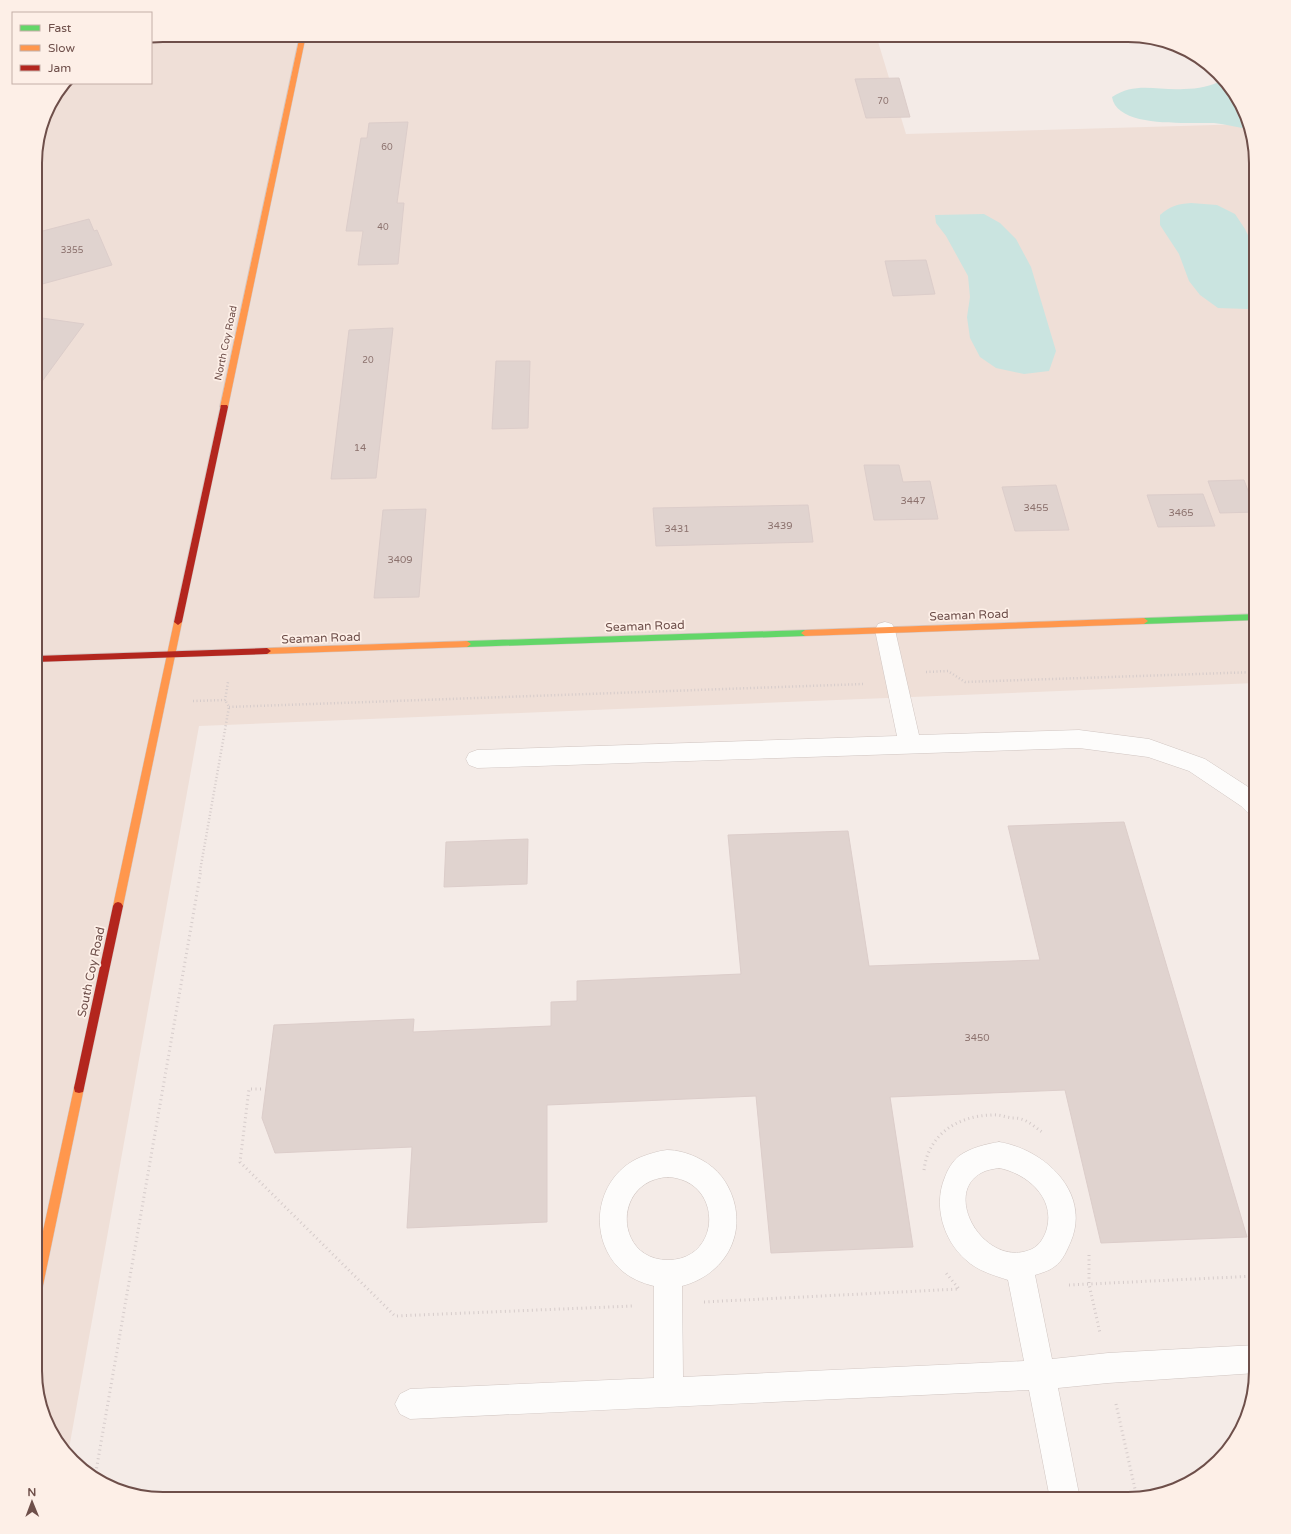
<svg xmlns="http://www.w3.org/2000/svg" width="1291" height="1534" viewBox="0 0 1291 1534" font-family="'Varela Round',sans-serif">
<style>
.residential{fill:#efdfd7}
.water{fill:#cae4e0}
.building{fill:#e0d3cf;stroke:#dccdca}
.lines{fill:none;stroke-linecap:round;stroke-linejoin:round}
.lane-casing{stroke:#d1c6c2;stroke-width:1}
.fast-casing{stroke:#d2c7c4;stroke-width:1}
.slow-casing{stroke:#d2c7c4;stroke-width:1}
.jam-casing{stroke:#d2c7c4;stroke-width:1}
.path-far1{stroke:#d5cbca;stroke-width:2.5;stroke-dasharray:1 2.5;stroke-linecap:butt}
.path{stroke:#d5cbca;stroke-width:3;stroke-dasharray:1 3.5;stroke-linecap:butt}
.lane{fill:#fdfcfb;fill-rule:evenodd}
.fast{fill:#63d668;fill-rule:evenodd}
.slow{fill:#ff974d;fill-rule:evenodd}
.jam{fill:#b3261e;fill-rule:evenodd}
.labels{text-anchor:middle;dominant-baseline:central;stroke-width:3.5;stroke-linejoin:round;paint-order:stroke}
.far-number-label{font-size:9px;fill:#8c726e}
.far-street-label{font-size:10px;fill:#6e4f4a;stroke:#fdefe7}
.number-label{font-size:10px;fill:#8c726e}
.street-label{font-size:12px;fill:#6e4f4a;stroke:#fdefe7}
.rim{fill:none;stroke:#6e4f4a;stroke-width:2}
</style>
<rect width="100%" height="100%" fill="#f4ebe7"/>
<path class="residential" d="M163,35H876L906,134L1250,124L1256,162V683L199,726L68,1454L61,1449L42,1412L35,1372V154L48,106L66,83H151V37Z"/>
<path class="water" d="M1223,80C1234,89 1248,115 1250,129C1238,128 1226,124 1214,123C1189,122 1117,129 1112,97C1136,81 1158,91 1184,89C1198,89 1211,86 1223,80Z
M1191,203L1217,205L1235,214L1245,229L1256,252V307L1247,309L1218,308L1200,295L1189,281L1179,254L1160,225V215C1170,206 1178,204 1191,203Z
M984,214L1000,223L1016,239L1031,267L1056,351L1049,371L1024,374L996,368L980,357L970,338L967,317L970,297L968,276L946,236L936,223L935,215Z"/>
<path class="building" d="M899,78L910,117L866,118L855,79Z
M408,122L397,203H404L398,264L358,265L363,231H346L361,138H367L369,123Z
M89,219L94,231L97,230L112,265L35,286V233Z
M926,260L935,294L893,296L885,261Z
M35,317L84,324L35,391Z
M393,328L376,478L331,479L349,330Z
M496,361H530L528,428L492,429Z
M864,465H899L903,482L930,481L938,519L874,520Z
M1244,480L1256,512L1220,513L1208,481Z
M1056,485L1069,530L1015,531L1002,487Z
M1203,494L1215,526L1158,527L1147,495Z
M808,505L813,542L656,546L653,508Z
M426,509L419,597L374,598L383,510Z
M1124,822L1247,1237L1101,1243L1065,1090L890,1097L913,1247L771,1253L756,1096L547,1105V1222L407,1228L412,1147L275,1153L262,1118L274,1025L414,1019L413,1032L551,1026V1002L577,1001V981L741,974L728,835L848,831L869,966L1040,960L1008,826Z
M528,839L527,884L444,887L446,842Z"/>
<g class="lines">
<g class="lane-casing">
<path id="lane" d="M885,622L892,624L895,630L919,735L1079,730L1149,739L1205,759L1256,792V815L1248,813L1241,806L1189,771L1148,757L1079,748L477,768L469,765L466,759L469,753L477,750L897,736L875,630L878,624Z
M999,1142C1044,1149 1091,1192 1071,1241C1067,1250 1063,1261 1054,1267C1049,1271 1041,1273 1035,1275L1052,1359L1108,1353L1256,1345V1373L1108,1383L1058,1388L1080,1499H1050L1029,1390L410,1419L400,1414L395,1404L400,1394L410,1389L654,1378V1286C641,1283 628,1277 619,1268C586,1234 597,1175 641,1157C649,1154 658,1151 667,1150C677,1150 687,1153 696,1157C713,1165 724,1176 731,1193C748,1235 724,1275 682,1286L683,1377L1024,1361L1008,1280C993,1275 978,1271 966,1260C943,1240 933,1205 945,1177C948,1169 952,1162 959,1156C970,1148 986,1144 999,1142ZM999,1168C1026,1173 1055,1197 1047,1228C1045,1236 1040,1245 1032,1249C986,1270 941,1195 981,1173C986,1170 993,1169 999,1168ZM668,1177C724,1180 722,1260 668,1260C614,1260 612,1180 668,1177Z"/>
</g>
<g class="fast-casing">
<path id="fast" d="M1256,614V620L1144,624L1140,621L1144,618Z
M805,630L809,633L805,636L467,647L463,644L467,641Z"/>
</g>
<g class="slow-casing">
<path id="slow" d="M300,35H306L228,407L224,409L220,407Z
M1144,618L1148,621L1144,624L805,636L801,633L805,630Z
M178,619L182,622L123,906L121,909L118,910L115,909L113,906L174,622Z
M467,641L471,644L467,647L267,654L263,651L267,648Z
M79,1083L83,1084L84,1088L41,1295L39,1299L35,1301V1268L74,1088L75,1084Z"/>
</g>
<g class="jam-casing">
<path id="jam" d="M305,36L306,37L303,39L151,42V38Z
M221,405H227L228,407L182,622L178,625L174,622Z
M267,648L271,651L267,654L35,662V656Z
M118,902L121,903L123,906L84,1088L83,1092L79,1093L75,1092L74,1088L113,906L115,903Z"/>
</g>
<path class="path-far1" d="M926,672L948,671L965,682L1256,672
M193,701L225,700L228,682
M229,707L863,684
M200,871L229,707L225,700"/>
<path class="path" d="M261,1089H249L240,1162L395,1316L633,1306
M924,1170C928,1135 957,1116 991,1115C998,1114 1005,1117 1012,1118C1015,1118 1018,1118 1021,1119C1029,1121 1036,1128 1042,1132
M1089,1255V1284L1100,1333
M1069,1285L1256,1276
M704,1302L959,1289L946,1273
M1116,1404L1137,1498
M95,1477L201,870"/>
<use href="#lane" class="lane"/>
<use href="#fast" class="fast"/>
<use href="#slow" class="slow"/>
<use href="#jam" class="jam"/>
</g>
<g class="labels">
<g class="far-number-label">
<text x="883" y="101">70</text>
<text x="387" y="147">60</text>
<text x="383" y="227">40</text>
<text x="72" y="250">3355</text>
<text x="368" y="360">20</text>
</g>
<g class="far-street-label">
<text transform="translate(226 343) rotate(-78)">North Coy Road</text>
</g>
<g class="number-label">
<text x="360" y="448">14</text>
<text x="913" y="501">3447</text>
<text x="1036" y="508">3455</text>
<text x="1181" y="513">3465</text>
<text x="780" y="526">3439</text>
<text x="677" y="529">3431</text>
<text x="400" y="560">3409</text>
<text x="977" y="1038">3450</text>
</g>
<g class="street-label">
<text transform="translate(969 615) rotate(-2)">Seaman Road</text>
<text transform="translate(645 626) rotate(-2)">Seaman Road</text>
<text transform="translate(321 638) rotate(-2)">Seaman Road</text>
<text transform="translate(91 972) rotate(-78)">South Coy Road</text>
</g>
</g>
<path d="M0 0H1291V1534H0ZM163 42H1128A121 121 0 0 1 1249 163V1371A121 121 0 0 1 1128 1492H163A121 121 0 0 1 42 1371V163A121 121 0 0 1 163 42Z" fill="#fdefe7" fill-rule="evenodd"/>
<path class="rim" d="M163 42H1128A121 121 0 0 1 1249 163V1371A121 121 0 0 1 1128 1492H163A121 121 0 0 1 42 1371V163A121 121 0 0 1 163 42Z"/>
<rect x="12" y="12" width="140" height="72" fill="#fdefe7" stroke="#c4afa8"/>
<rect x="20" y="25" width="20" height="6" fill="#63d668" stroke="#c4afa8"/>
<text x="48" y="32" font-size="12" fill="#6e4f4a">Fast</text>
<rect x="20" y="45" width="20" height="6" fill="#ff974d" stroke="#c4afa8"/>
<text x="48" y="52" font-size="12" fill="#6e4f4a">Slow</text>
<rect x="20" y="65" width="20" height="6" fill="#b3261e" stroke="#c4afa8"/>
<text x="48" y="72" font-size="12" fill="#6e4f4a">Jam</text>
<g transform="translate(32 1502) rotate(359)" stroke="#fdefe7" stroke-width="3" paint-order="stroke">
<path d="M0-3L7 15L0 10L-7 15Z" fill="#6e4f4a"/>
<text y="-6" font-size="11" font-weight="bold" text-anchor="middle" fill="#6e4f4a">N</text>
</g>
</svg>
